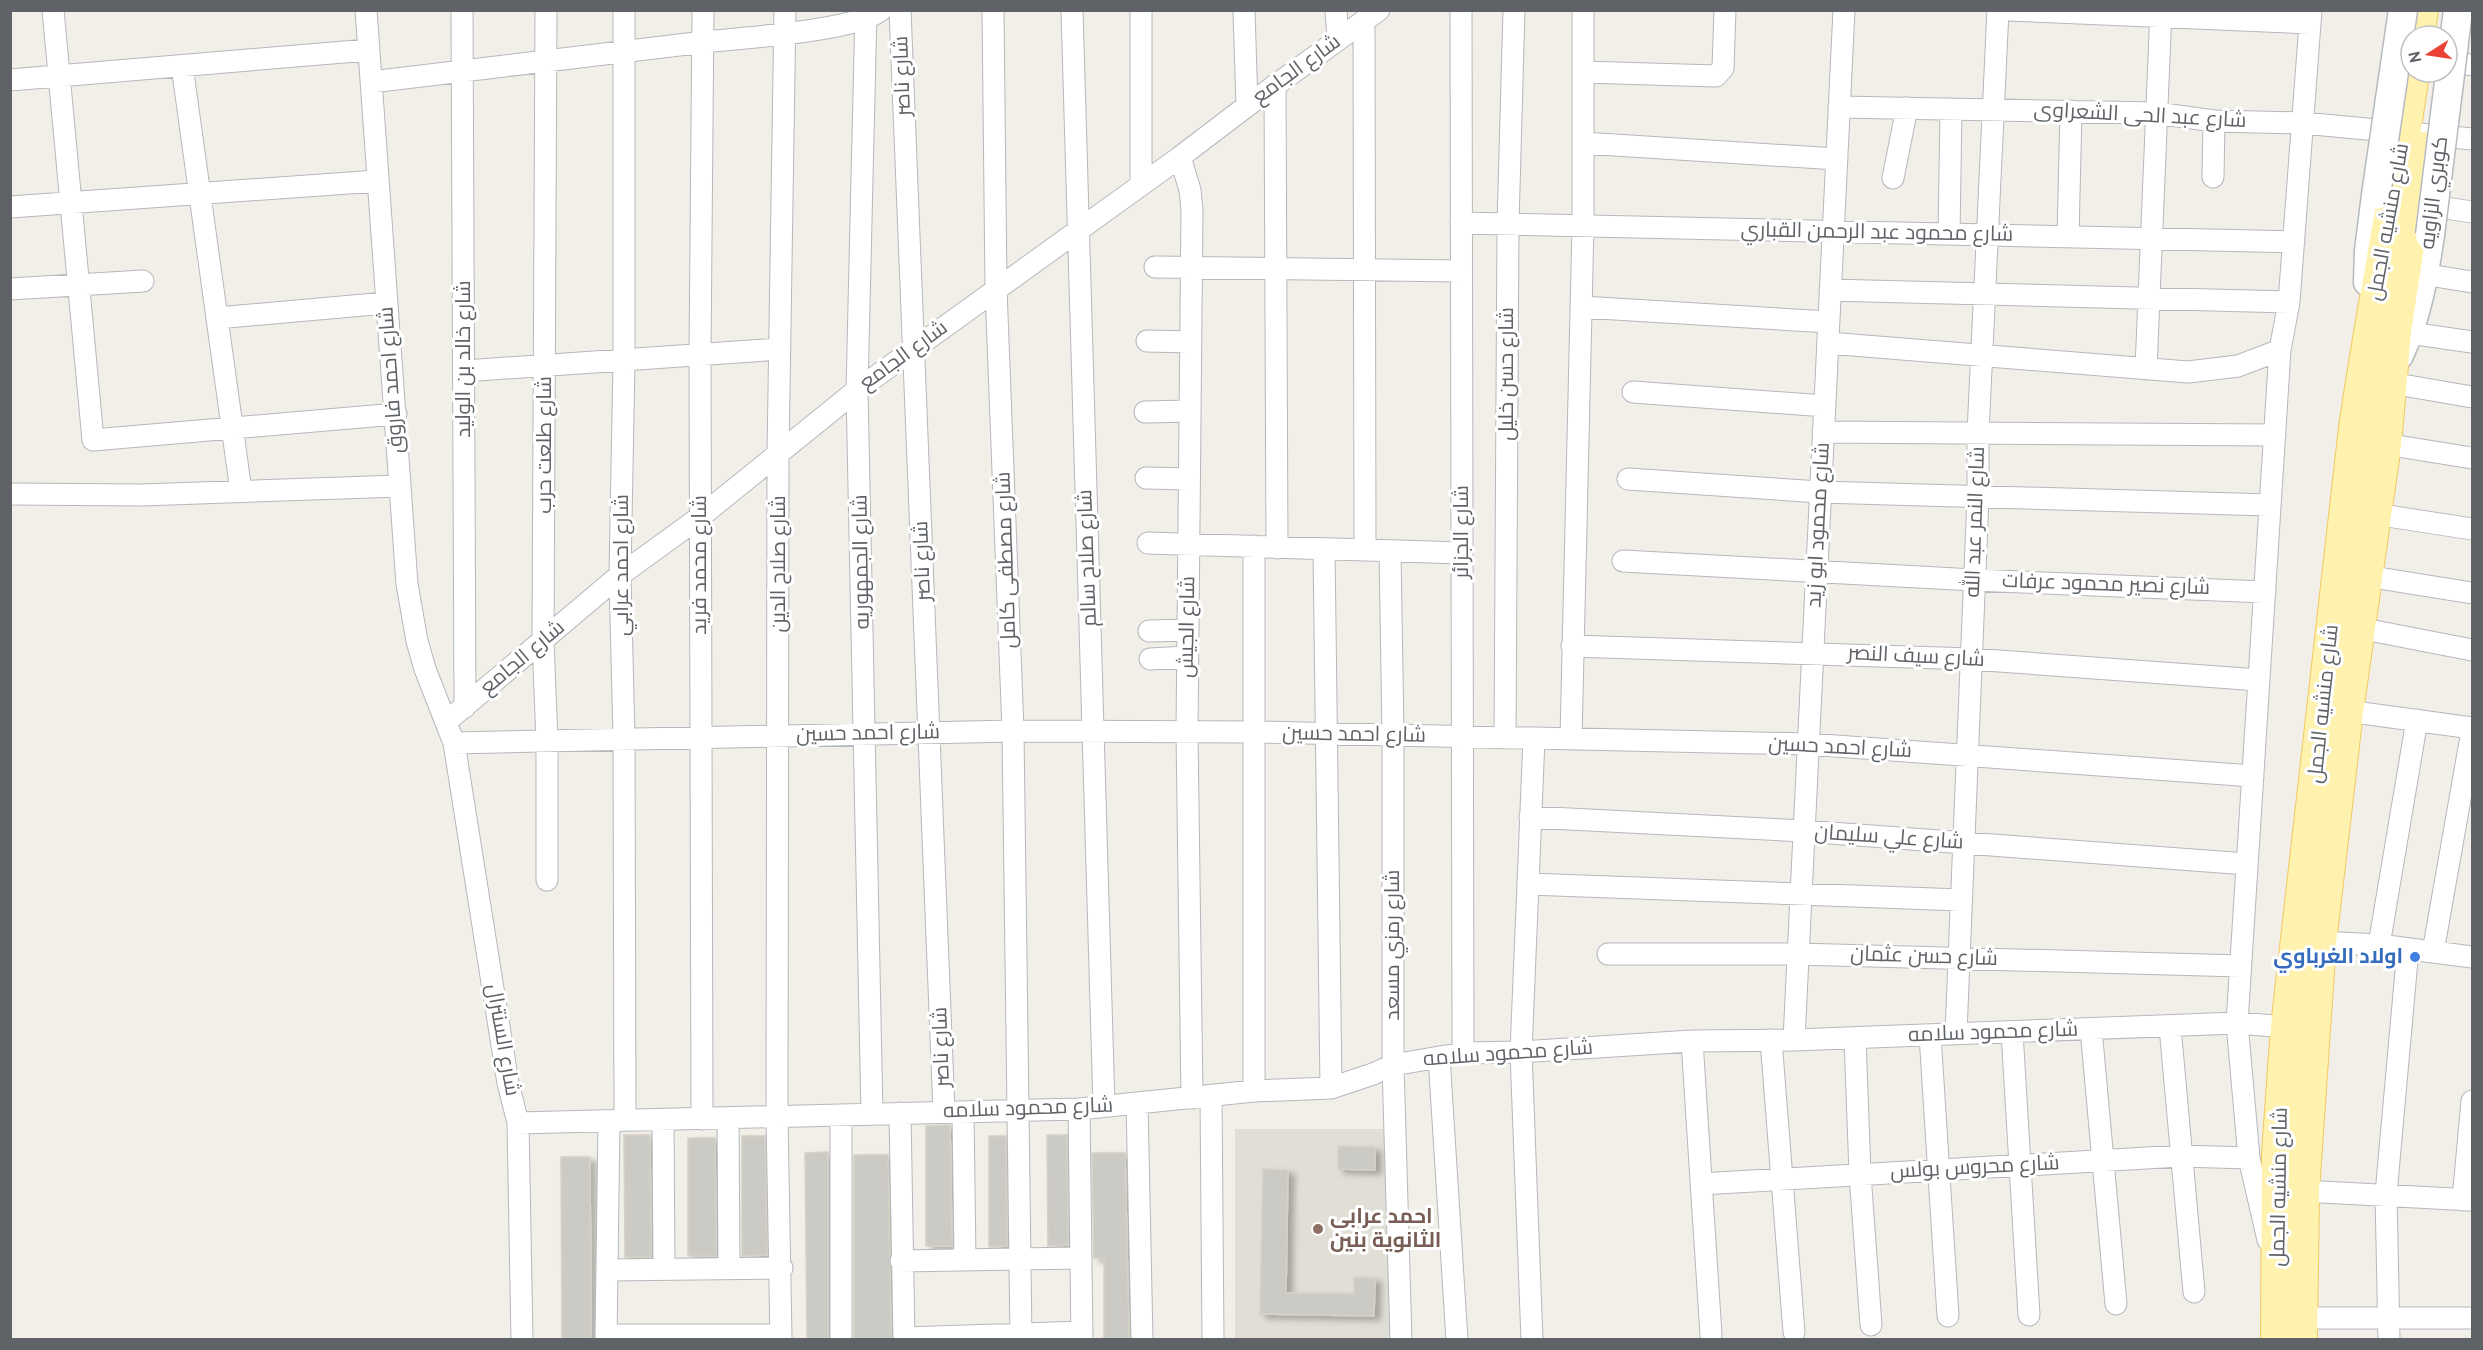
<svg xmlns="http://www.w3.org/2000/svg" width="2483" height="1350" viewBox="0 0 2483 1350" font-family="Overpass,Cairo,sans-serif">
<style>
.education{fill:#e1ded6}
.building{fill:#cccac5;stroke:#d6d1c6;stroke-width:1.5;filter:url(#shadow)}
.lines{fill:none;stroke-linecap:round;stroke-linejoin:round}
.minor-casing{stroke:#b5b8bc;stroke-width:23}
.secondary-casing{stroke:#b6babf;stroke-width:31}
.primary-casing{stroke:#f2c960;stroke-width:34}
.minor{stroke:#fff;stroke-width:21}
.secondary{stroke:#fff;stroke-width:28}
.primary{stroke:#fff2af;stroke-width:32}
.secondary-bridge-casing{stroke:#b6babf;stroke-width:31;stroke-linecap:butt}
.secondary-bridge{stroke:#fff;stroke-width:28}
.shop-dot{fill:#3f7fe0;stroke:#fff;stroke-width:2}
.education-dot{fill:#8d6e63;stroke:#fff;stroke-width:2}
.labels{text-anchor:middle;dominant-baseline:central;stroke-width:6;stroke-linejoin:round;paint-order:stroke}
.street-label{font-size:21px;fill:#5f6368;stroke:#fff}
.shop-label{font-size:21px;font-weight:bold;fill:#366cbe;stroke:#fff;text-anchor:end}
.education-label{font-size:21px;font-weight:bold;fill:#785e54;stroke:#fff;text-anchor:start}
</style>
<defs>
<filter id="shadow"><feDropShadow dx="6" dy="4" stdDeviation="3" flood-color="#0004"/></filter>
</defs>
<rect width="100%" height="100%" fill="#f1efe8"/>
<path class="education" d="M1235,1129H1402V1339H1235Z"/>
<path class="building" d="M950,1125L952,1246H926V1126Z
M624,1135H650L651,1257H625Z
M1047,1135H1067L1068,1245L1048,1246Z
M742,1136H765L767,1255L742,1256Z
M989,1136H1006L1007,1246L989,1247Z
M688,1138H715L716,1256H688Z
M1338,1146L1375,1147V1170L1338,1169Z
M828,1152V1340H807L805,1153Z
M1092,1153H1125L1129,1340H1104V1258H1094Z
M854,1155H888L891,1340H854Z
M561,1157H590L591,1340H562Z
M1263,1169L1288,1170L1286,1293L1354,1294V1277L1375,1278L1374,1316L1260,1314Z"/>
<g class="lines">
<g class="minor-casing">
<path id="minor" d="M53,10L93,440L396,414
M366,10L407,584L417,641L425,669L454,743L508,1083L518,1123L522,1340
M462,10L465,707
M546,10L543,641L547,741V880
M624,10V361L620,575L624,739L625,1120
M866,10L857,390L872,1114
M900,10L944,1112
M993,10L996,289L1013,731L1021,1340
M1072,10L1104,1106
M1141,10V185
M1244,10L1247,106
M1336,10L1338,39
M1461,10L1463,1053
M2009,10L2310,23
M1364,21L1365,550
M2447,61L2472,65
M182,66L241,491
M1583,72L1716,76L1723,68L1725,10
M10,80L368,50
M371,82C482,69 593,55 704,42C741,38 857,31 881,10
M1275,85L1277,548
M1839,107L2156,113L2214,121L2303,123L2472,139
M1583,143L1837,159
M1180,157L1190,190L1192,210L1187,732L1192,1098
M2213,177L2214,121
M1893,178L1907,108
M2419,204L2472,212
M10,207L377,181
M1461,223L2294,242
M1949,234L1951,109
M2068,237L2071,111
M1155,267L1461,271
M2410,272L2472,282
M10,289L143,281
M1830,290L2289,302
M1582,307L1829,322
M217,318L386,303
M2396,331L2472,342
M1147,341L1191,342
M1828,343L2188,372L2238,366L2280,350
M2146,369L2161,10
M464,371L780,349
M2391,383L2472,397
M1633,392L1825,406
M1145,412L1190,411
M1823,432L2275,435
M2385,444L2472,458
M1146,478L1189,479
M1628,479L1820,492L2270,505
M10,494L142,495L399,486
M2375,514L2472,529
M1148,543L1462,553
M1254,546V1091
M1324,549L1331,1088
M1390,551L1393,735V1065L1401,1340
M1623,561L1974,580L2265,592
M2366,576L2472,593
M2359,628L2472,650
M1149,631L1188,630
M1572,646L1971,659L2259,680
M1150,659L1187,657
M2347,711L2472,728
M446,722L620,575L700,517L857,390L1180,157L1247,106L1379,10
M1505,738L1508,224L1514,10
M1571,739L1583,226V10
M454,743L1013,731L1255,732L1808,744L2253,776
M1530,817L1804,831L2247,864
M1528,884L1961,900
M2320,942L2379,945L2472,957
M2379,945L2417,720
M2433,952L2472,731
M1608,954H1798L2240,966
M2170,1027L2194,1292
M2091,1029L2116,1304
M2012,1032L2029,1315
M1956,1033L1978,497V433L1998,10
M1930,1035L1948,1316
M1855,1038L1860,1174L1871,1325
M1771,1040L1794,1332
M1794,1040L1844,10
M1692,1041L1711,1335
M1439,1057L1457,1340
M1211,1096L1213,1340
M1137,1103L1142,1340
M1079,1109L1082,1340
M963,1112L965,1260
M900,1113L904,1340
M728,1118L729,1268
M702,1119L700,356L703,10
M663,1120L664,1269
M518,1123L1079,1109L1254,1091L1331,1088L1373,1074L1393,1065L1463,1053L1521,1052L1692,1041L1794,1040L2237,1023L2287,1027
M1701,1184L2180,1156L2249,1158
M2303,1191L2472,1200
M2463,1200L2472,1101
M2268,1240L2249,1158L2237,1023L2280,350L2289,302L2311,10
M901,1261L1081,1258
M607,1270L782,1268
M2301,1318H2472
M606,1335H781
M904,1338L1082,1332
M606,1340L609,1121
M781,1340L777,1117L778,454L785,10
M841,1340V1115
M1532,1340L1521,1052L1534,739
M2389,1340L2386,1194L2408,949"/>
</g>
<g class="secondary-casing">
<path id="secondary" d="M2368,282L2369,251L2376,195
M2399,355C2417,317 2424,276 2430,235"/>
</g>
<g class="primary-casing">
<path id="primary" d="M2418,36L2422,10
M2277,1340L2278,1153L2287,1027L2355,428C2372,309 2397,191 2413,72
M2301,1340L2303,1191L2320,942L2347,711L2385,444L2395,331L2423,148"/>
</g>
<use href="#minor" class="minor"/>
<use href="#secondary" class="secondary"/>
<use href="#primary" class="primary"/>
<g class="secondary-bridge-casing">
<path id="secondary-bridge" d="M2376,195L2403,10
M2430,235L2458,10"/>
</g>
<use href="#secondary-bridge" class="secondary-bridge"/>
</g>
<circle class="shop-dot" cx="2415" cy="957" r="6"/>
<circle class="education-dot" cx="1318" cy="1229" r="6"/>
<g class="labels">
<g class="street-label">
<text transform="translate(1297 70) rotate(-36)">شارع الجامع</text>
<text transform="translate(903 76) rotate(-92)">شارع ناصر</text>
<text transform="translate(2140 116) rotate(3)">شارع عبد الحى الشعراوى</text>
<text transform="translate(2435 193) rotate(-83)">كوبري الزاويه</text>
<text transform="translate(2389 222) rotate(-80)">شارع منشيه الجمل</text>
<text transform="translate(1877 233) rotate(1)">شارع محمود عبد الرحمن القباري</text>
<text transform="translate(904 356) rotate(-36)">شارع الجامع</text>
<text transform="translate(464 359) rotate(-90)">شارع خالد بن الوليد</text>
<text transform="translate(1507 374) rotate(-90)">شارع حسن خليل</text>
<text transform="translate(392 380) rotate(-94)">شارع احمد فاروق</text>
<text transform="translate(545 445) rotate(-90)">شارع طلعت حرب</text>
<text transform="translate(1976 522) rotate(-88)">شارع النمر عبد الله</text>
<text transform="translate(1819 525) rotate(-87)">شارع محمود ابو زيد</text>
<text transform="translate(1462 532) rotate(-90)">شارع الجزائر</text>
<text transform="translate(1088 558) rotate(-92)">شارع صلاح سالم</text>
<text transform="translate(1007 560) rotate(-92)">شارع مصطفى كامل</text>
<text transform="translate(923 561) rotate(-92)">شارع ناصر</text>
<text transform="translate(862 562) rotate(-91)">شارع الجمهوريه</text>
<text transform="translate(779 564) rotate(-90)">شارع صلاح الدين</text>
<text transform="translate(622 565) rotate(-90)">شارع احمد عرابي</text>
<text transform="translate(700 565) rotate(-90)">شارع محمد فريد</text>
<text transform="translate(2106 585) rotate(2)">شارع نصير محمود عرفات</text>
<text transform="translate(1188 627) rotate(-89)">شارع الجيش</text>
<text transform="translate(1916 657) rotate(3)">شارع سيف النصر</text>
<text transform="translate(523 658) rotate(-40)">شارع الجامع</text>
<text transform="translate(2324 704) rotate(-84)">شارع منشيه الجمل</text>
<text transform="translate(868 734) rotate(-1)">شارع احمد حسين</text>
<text transform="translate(1354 735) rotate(1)">شارع احمد حسين</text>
<text transform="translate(1840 748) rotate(3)">شارع احمد حسين</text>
<text transform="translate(1889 838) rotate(4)">شارع علي سليمان</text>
<text transform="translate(1393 945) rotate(-90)">شارع رمزي مسعد</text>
<text transform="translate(1924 957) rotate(2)">شارع حسن عثمان</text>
<text transform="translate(1993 1033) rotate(-2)">شارع محمود سلامه</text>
<text transform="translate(502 1040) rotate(80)">شارع السنترال</text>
<text transform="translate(942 1047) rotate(-92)">شارع ناصر</text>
<text transform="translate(1508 1054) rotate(-4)">شارع محمود سلامه</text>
<text transform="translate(1028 1109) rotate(-2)">شارع محمود سلامه</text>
<text transform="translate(1975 1168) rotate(-3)">شارع محروس بولس</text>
<text transform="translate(2280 1187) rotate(-89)">شارع منشيه الجمل</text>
</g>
<g class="shop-label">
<text x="2403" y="957">اولاد الغرباوي</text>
</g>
<g class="education-label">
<text x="1330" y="1217">احمد عرابى<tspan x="1330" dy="24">الثانوية بنين</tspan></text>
</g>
</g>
<rect width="2483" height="1350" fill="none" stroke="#5f6368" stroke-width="24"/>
<g transform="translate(2429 54) rotate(258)"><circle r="28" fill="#ffffff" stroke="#bfc1c3" stroke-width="1.5"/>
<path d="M0-4.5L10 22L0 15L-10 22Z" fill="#ea4335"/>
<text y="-9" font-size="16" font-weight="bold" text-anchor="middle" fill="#5f6368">N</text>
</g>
</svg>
